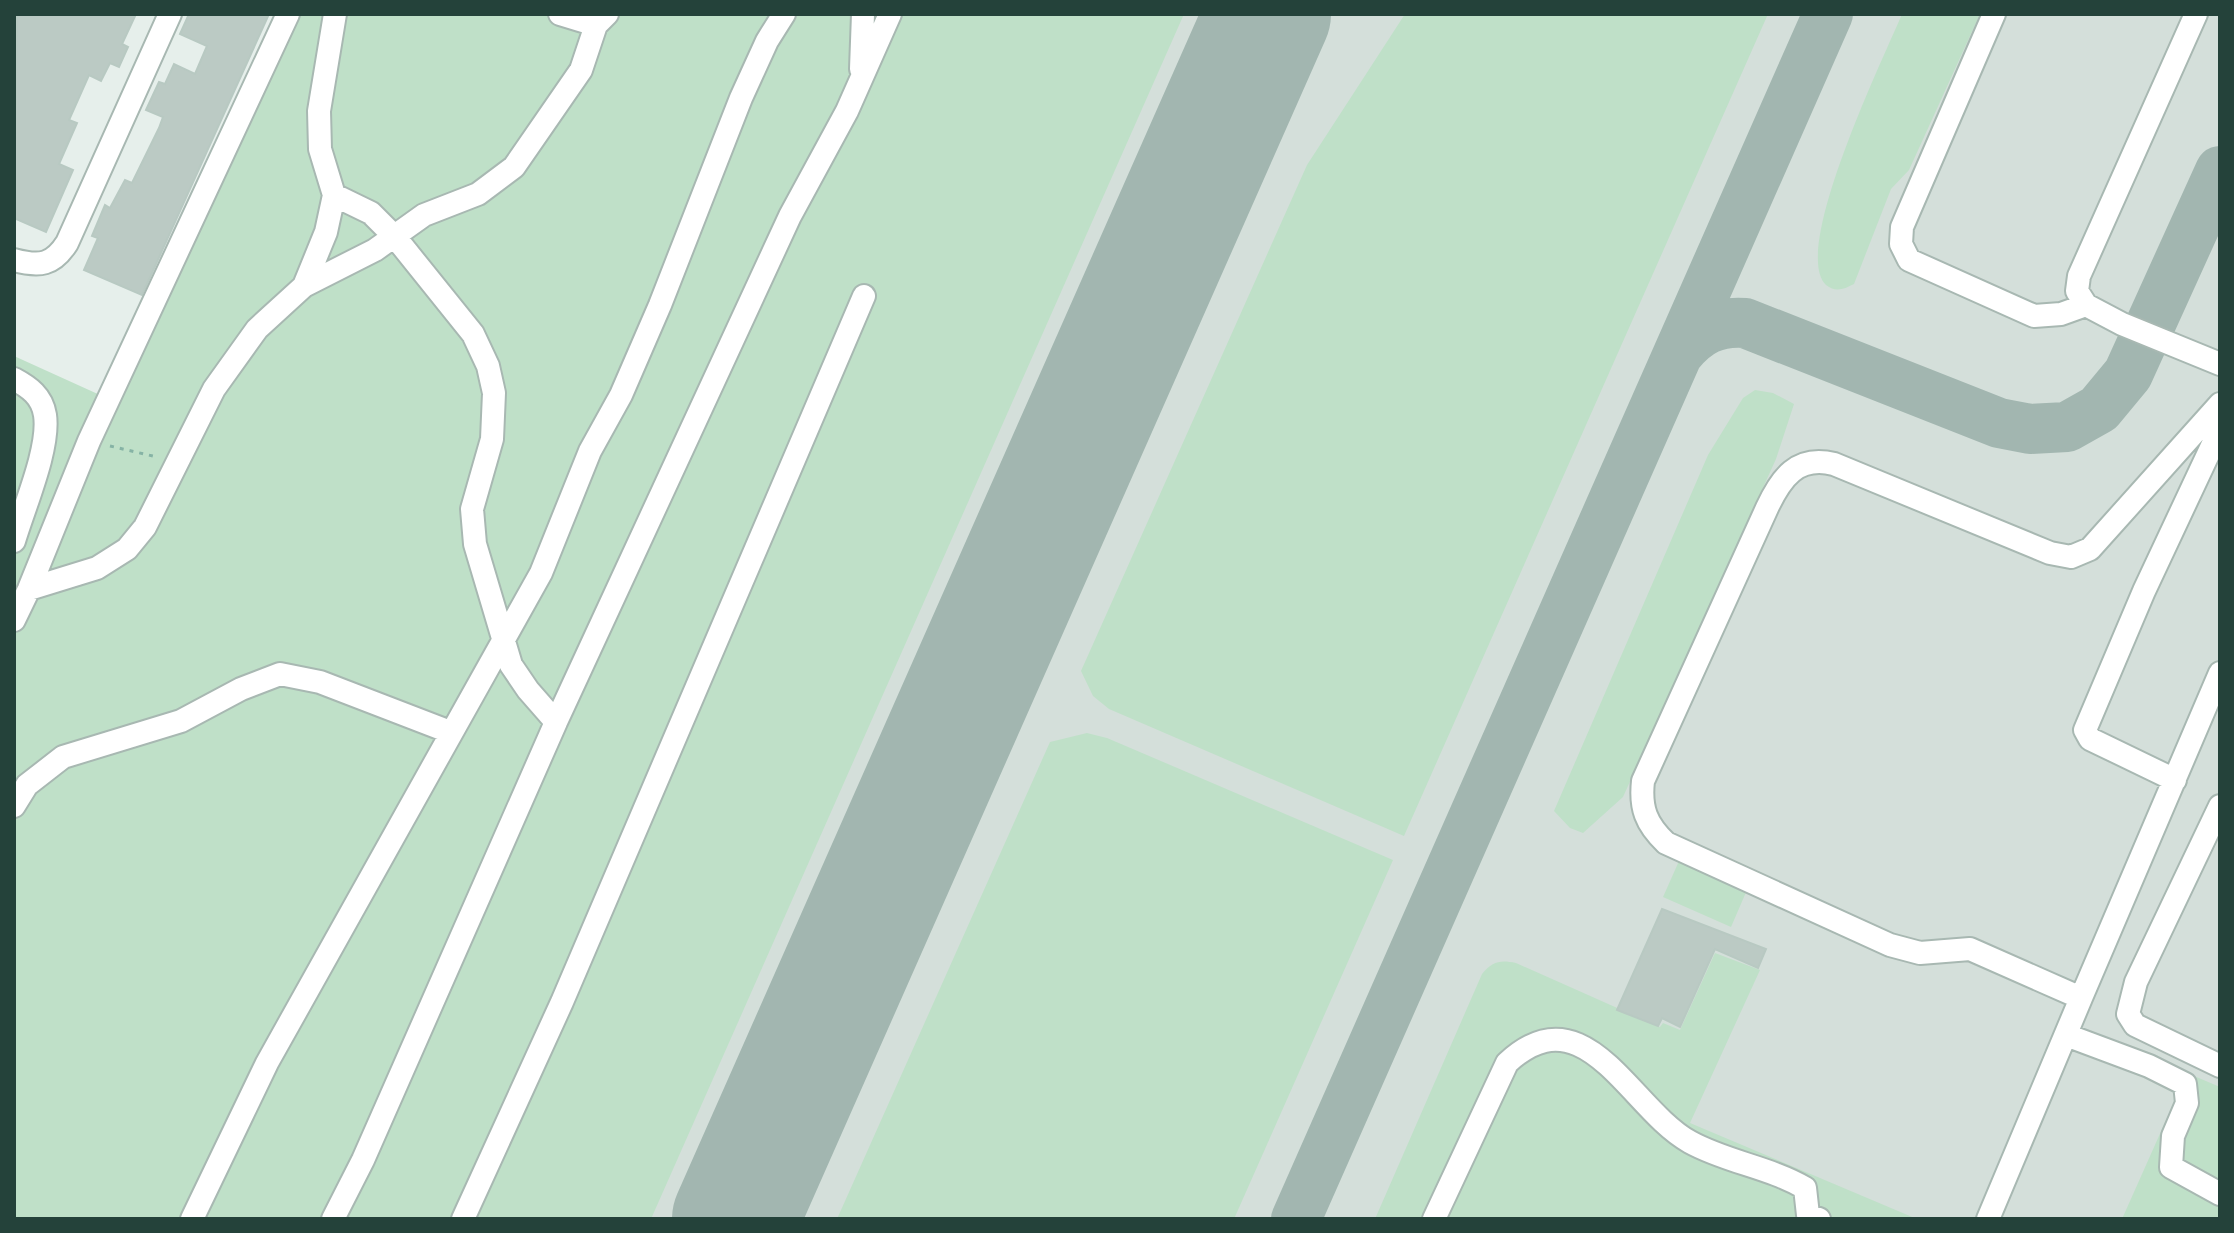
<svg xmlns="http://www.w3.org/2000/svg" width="2234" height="1233" viewBox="0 0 2234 1233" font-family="'Space Grotesk',sans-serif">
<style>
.built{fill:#d4dfda}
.green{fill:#bfe0c8}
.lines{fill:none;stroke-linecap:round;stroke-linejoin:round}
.taxiway{stroke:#a2b6b0;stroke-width:50}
.runway{stroke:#a2b6b0;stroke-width:126}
.building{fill:#bbcac4;stroke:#b8c9c2;stroke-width:2}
.minor-casing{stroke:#a8b8b2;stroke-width:26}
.path{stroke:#86b3a5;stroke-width:3;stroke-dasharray:4 6;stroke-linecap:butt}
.minor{stroke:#fff;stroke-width:22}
</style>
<rect width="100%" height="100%" fill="#e6efeb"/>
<path class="built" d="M279,14H2220V1219H14V589Z"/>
<path class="green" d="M279,14H1184L651,1219H14V356L100,395Z
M1405,14H1768L1404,836L1109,709L1093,696L1081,671L1307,165Z
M1902,14H1980L1909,170L1891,189L1854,284C1844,289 1836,293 1826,285C1790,251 1884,57 1902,14Z
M1755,390L1773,393L1794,404L1776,459L1623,797L1583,833L1570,828L1554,811L1708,455L1743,398Z
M1087,733L1107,738L1393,860L1234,1219H837L1050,742Z
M1679,861L1747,890L1731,927L1663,897Z
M1715,953L1760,970L1690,1123L1917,1219H1375L1482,974C1493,961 1500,960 1516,963L1660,1027L1663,1023L1680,1030Z
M2187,1073L2220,1087V1219H2122Z"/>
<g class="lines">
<path class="taxiway" d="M1178,216L1247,81L1289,14
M1679,353C1697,331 1716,321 1745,323L1999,423L2030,429L2067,427L2099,409L2128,374L2220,171
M1296,1219L1828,14"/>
<path class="runway" d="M735,1219L1268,14"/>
</g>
<path class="building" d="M17,14H136L122,44L128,47L119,67L110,63L101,81L89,75L69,120L77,123L59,164L73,170L46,232L14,218Z
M189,14H269L142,295L84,270L98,238L92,236L105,205L110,208L125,180L132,183L159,128L163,117L146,110L159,82L165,84L174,64L195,74L207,46L180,34Z
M1662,909L1766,949L1758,968L1715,949L1680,1027L1662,1018L1658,1026L1617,1010Z"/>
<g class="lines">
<g class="minor-casing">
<path id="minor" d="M560,14L596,25
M1994,14L1902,227L1901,244L1909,260L2034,316L2061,314L2086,305L2122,324L2220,364
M861,69L863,14
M14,260C40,267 53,265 67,243L170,14
M304,286L326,232L334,195L320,149L319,111L335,14
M2086,305L2077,291L2079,276L2196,14
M14,379C29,387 42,396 45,415C50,448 24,507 14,541
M2220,404L2090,549L2071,557L2050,553L1834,464C1797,455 1781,478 1767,508L1643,781C1640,808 1646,824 1666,843L1890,945L1920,953L1970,949L2081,998L2220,673
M29,589L89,441L288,14
M14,620L29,589L97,568L127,549L145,527L214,389L257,329L304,286L375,250L424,215L478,194L514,167L581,70L596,25L607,14
M556,722L790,216L847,111L890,14
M2175,780L2090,739L2085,730L2144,591L2220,429
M14,806L27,785L63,757L181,721L241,689L280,674L320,682L450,732
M2220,806L2136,982L2128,1014L2135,1025L2220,1066
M2066,1035L2149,1066L2185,1084L2187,1103L2173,1136L2171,1167L2220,1194
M192,1219L267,1063L541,573L590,451L621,395L660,305L741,98L767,41L784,14
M333,1219L363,1160L556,722L528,690L511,665L475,544L472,509L492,439L494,393L488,366L473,334L395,237L371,213L334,195
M463,1219L562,1002L864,296
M1434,1219L1507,1063C1585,990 1630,1109 1690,1142C1726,1162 1769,1167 1805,1188L1808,1215L1819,1219
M1988,1219L2081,998"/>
</g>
<path class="path" d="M110,446L157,457"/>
<use href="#minor" class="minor"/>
</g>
<rect width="2234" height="1233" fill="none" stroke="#24423a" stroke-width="32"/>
</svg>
